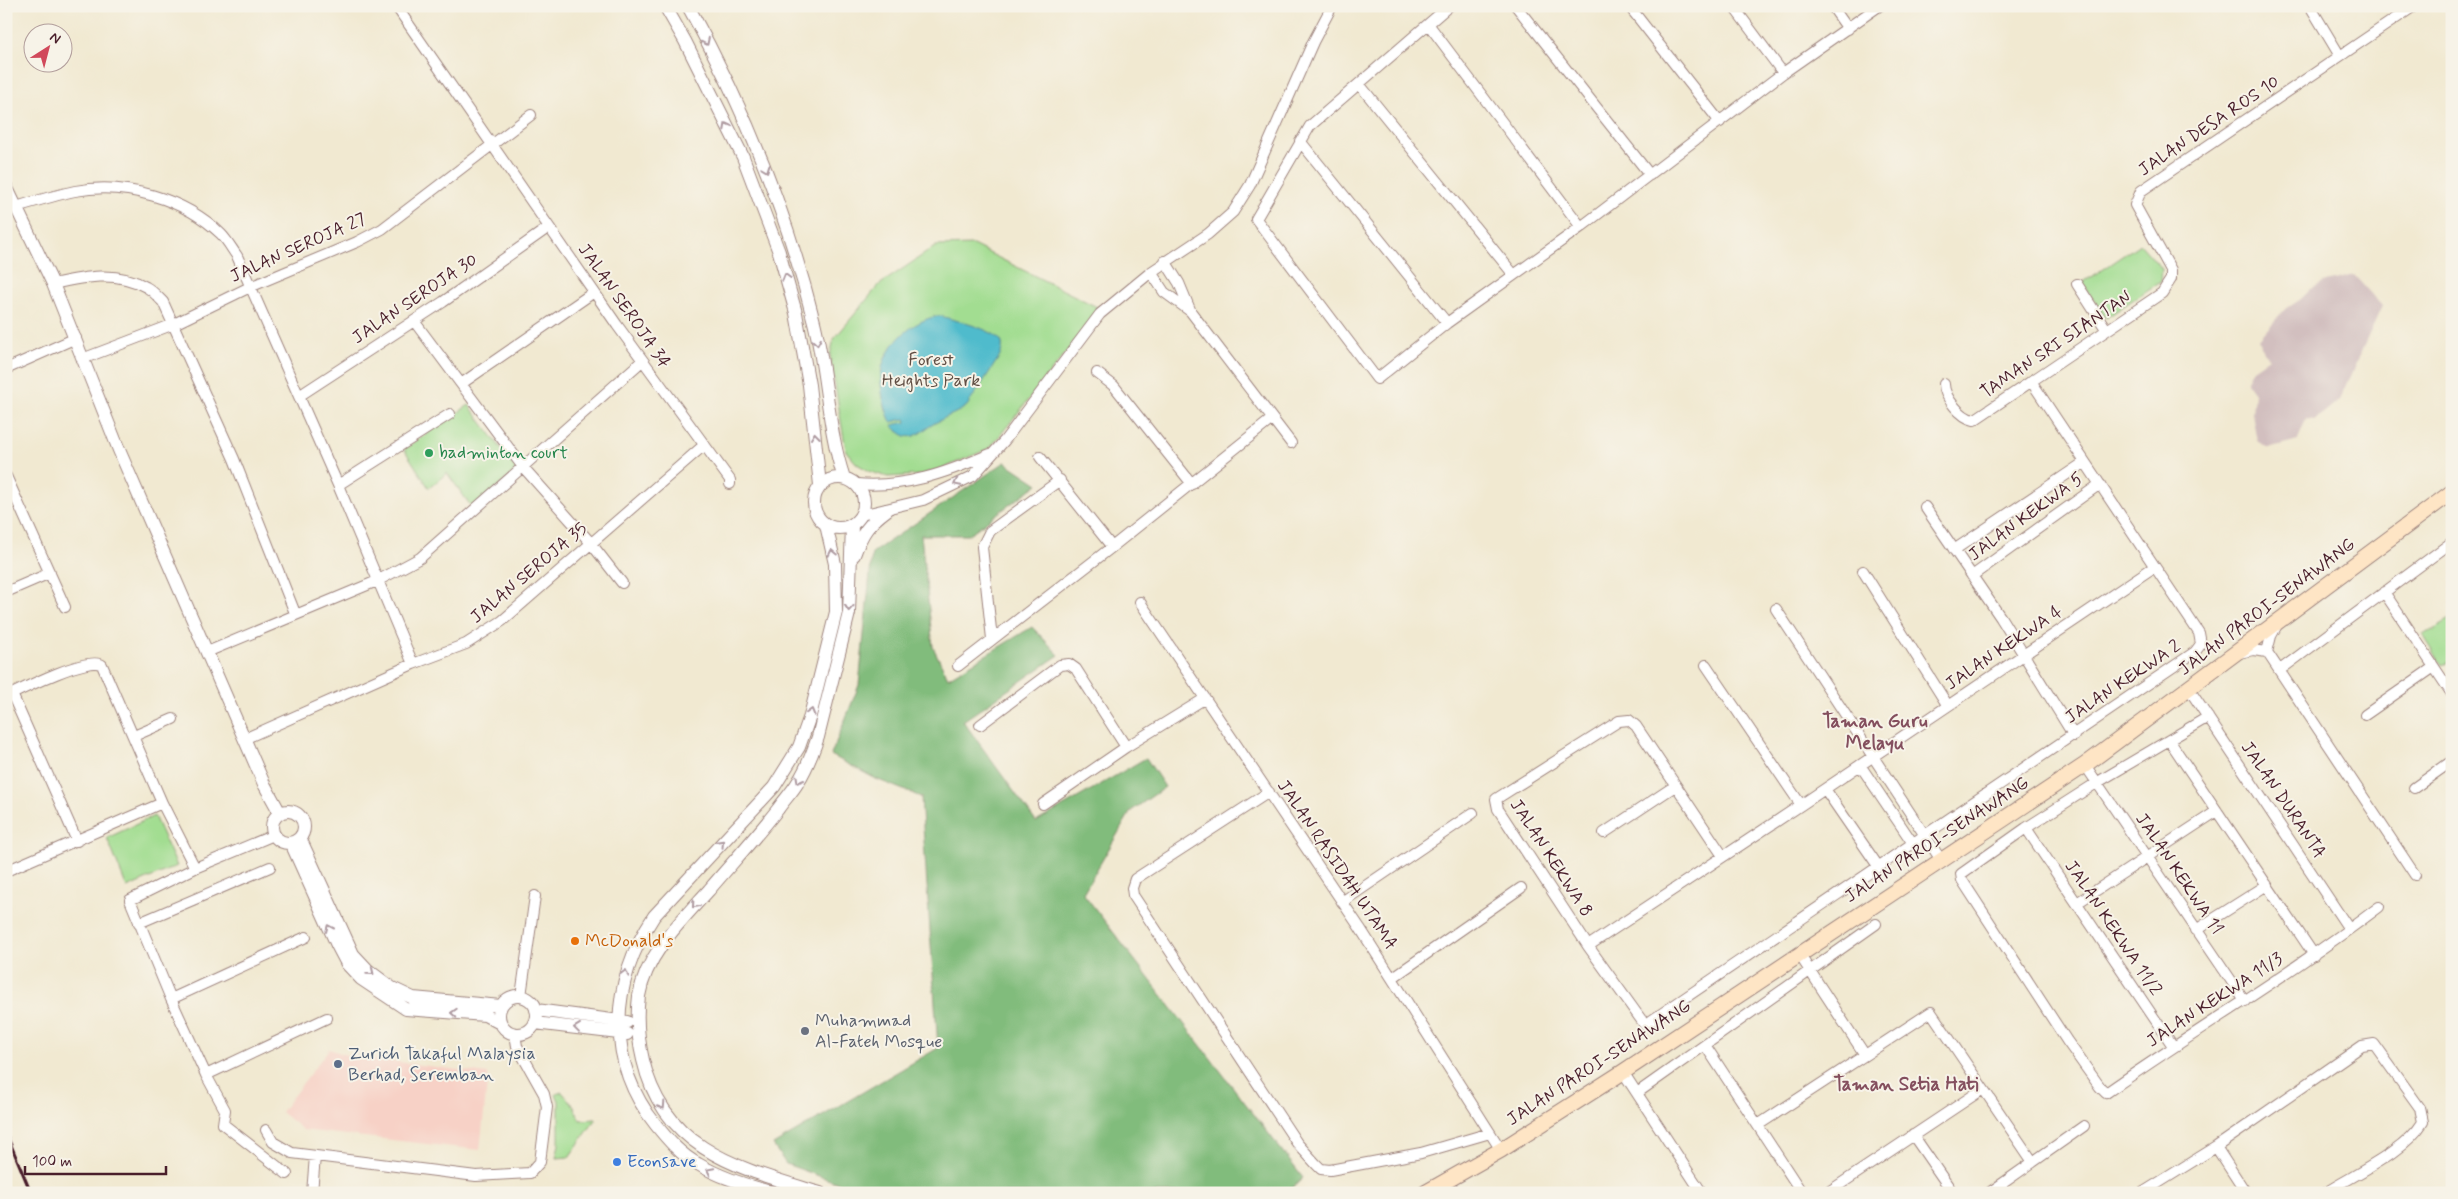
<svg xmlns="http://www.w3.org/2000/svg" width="2458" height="1199" viewBox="0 0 2458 1199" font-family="Mynerve,sans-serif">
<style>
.built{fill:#f7d1c6}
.industrial{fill:#d2bfbf}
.green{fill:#a2dd91;stroke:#767e5e}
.forest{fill:#81bc7b;stroke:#666e53}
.water{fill:#50bbcc;stroke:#4d6d7c}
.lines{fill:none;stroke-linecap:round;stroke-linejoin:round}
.minor-casing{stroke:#9e847e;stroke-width:12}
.tertiary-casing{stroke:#9e847e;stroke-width:14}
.secondary-casing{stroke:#9e847e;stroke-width:17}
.minor{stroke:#fff;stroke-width:10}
.tertiary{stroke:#fff;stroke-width:12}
.secondary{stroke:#fee5c5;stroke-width:15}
.rail{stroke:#4a1f2b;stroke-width:3}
.oneway{stroke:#ae9aa0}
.leisure-dot{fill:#2e9e5b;stroke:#f7f3e8;stroke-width:2}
.food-dot{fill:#e8710a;stroke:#f7f3e8;stroke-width:2}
.worship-dot{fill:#6b7280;stroke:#f7f3e8;stroke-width:2}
.service-dot{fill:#5c6f8a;stroke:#f7f3e8;stroke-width:2}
.shop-dot{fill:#3f7fe0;stroke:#f7f3e8;stroke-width:2}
.labels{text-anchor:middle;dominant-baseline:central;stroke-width:4;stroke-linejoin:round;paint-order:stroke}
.street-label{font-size:18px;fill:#4a1f2b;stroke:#f7f3e8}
.park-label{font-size:18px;fill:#604e44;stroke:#f7f3e8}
.leisure-label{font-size:18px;fill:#27864d;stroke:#f7f3e8;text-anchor:start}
.food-label{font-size:18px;fill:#c56008;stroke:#f7f3e8;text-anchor:start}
.worship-label{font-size:18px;fill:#5b616d;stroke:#f7f3e8;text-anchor:start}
.service-label{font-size:18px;fill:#4e5e75;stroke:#f7f3e8;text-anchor:start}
.shop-label{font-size:18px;fill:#366cbe;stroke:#f7f3e8;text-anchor:start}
.neighbourhood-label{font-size:19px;font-weight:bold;fill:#844f5e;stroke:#f7f3e8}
</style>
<rect width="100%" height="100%" fill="#f7f3e8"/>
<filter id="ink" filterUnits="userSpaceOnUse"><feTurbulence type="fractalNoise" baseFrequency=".02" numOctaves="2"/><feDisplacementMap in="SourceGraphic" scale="10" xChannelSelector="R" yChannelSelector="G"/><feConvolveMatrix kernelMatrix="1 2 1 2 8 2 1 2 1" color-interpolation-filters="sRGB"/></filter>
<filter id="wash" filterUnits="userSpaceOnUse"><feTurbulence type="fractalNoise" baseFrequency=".0096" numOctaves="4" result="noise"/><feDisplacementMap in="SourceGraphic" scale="20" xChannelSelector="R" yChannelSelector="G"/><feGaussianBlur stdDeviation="1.12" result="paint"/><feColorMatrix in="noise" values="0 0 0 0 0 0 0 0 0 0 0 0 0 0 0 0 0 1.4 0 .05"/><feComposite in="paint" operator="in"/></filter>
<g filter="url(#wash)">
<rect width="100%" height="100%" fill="#f1e9d1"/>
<path class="built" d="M329,1049L346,1055L488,1074L480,1150L303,1130L281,1112Z"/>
<path class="industrial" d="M2354,275L2382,306L2339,400L2315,420L2306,419L2298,440L2268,448L2257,441L2252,413L2254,393L2246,382L2253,369L2269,358L2263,352L2259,339L2283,311L2301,299L2311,289L2326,282Z"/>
<path class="green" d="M2140,244L2162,269L2161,281L2106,318L2082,283Z
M973,245L1101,309L990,448L944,468L920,475L888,477L871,472L857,464L846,451L830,355L834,339L879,285L936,246Z
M469,405L517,470L473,509L447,473L429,488L404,449Z
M2452,618V661L2442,665L2423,635Z
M154,816L177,866L127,888L107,838Z
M562,1092L573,1105L580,1120L596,1119L569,1157L556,1158L559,1144V1101L556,1094Z"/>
<path class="forest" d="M1005,462L1038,484L968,535H921L933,647L948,678L1032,627L1059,655L963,721L1036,822L1146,758L1165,787L1131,811L1083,893L1303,1178L1287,1193H866L786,1164L773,1145L938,1048L921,797L876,779L831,755L859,685L872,553Z"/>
<path class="water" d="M940,316C954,320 994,329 1001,341C1004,346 1001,352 1000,356L967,406C958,413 949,415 939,421C919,430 912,449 892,425L906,422L905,419L891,422C883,405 877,379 884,361C893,339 917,318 940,316Z"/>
</g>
<g filter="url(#ink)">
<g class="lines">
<g class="minor-casing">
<path id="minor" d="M396,6L617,325L730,480V484
M1449,6L1310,126L1256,219L1377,379L1447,323L1581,227L1783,73L1879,6
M1516,6L1650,175
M1629,6L1720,122
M1733,6L1783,73
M1832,6L1848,29
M2310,6L2340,56
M1429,25L1581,227
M1359,84L1514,275
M1300,141L1447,323
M16,207C36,201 56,195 75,191C125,181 185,199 221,234C227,240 232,249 237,256L338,485L413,664
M1165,261L1179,283L1191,312L1291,443
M1151,272L1164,292L1190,311
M53,284C84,277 117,270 146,287C152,290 158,297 163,302L234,459L295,613
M2077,284L2106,329
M414,321L523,467L590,542L622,583
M82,359L174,324L250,287L357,242L382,229L531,115
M6,369L76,338
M1097,373L1114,386L1192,484
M461,384L594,292
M1944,384C1944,397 1961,418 1974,420L2162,293L2171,279V270L2135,205L2141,191L2414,6
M299,396L443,302L549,227
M1040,457L1112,547
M6,476L65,607
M856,484C905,488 946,473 990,454
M338,485L450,414
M1925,507L2001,618L2074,736
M861,515L923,500L973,476L1005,440L1100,314L1151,272L1208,234L1233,212L1250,185L1313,42L1332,6
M1954,550L2085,462
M1863,571L1948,706
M1972,576L2100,484
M6,592L50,573
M2384,592L2452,694
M1140,602L1360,928L1501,1150
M1776,609L1941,860
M2277,625L2271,636L2267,652L2415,875
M992,639L982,547L990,531L1060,480
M207,652L377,581L420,558L642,361
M2239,653L2253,650L2267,652
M1706,665L1801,805
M958,666L1112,547L1272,419
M2280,670L2452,542
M2189,689L2349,929
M12,694L77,841
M6,697C22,689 89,655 102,665L162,803L195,868
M2365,715L2434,667
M2208,717L2098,782L2026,828L1961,874L1962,880L2067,1041L2100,1087L2106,1093C2196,1030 2291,974 2379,907
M980,725L1060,665L1069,664L1076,669L1126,747
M134,736L173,719
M244,739L413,664L466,644L502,621L703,446
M2169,740L2314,955
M1860,765L1912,842
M2085,765L2245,1001
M2414,788L2452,761
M1825,789L1878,866
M1269,792L1135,879L1132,888L1133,895L1297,1143L1316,1164L1321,1169L1330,1170L1421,1153L1490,1133
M1043,804L1126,747L1204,699
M2026,828L2173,1046
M1604,833L1675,786
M274,835L195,868L130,900L171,999L206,1075L225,1110L223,1124L287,1174
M1723,856L1636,726L1629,720L1619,721L1496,799L1498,809L1588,946L1645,1025L2195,652L2201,644L2199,633L2031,381
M6,871L162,803
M1342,902L1473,813
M2077,903L2217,811
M139,923L270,867
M2196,930L2267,885
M1588,946L1801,805L2154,567
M1799,954L1865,1055
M1392,978L1521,888
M521,996L535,896
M171,999L306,937
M1705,1045L1802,1193
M1623,1072L1702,1193
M206,1075L327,1018
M1637,1093L1876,924
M1758,1125L1931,1012L2033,1162
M266,1130L273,1142L292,1153L476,1176L530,1173L540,1162L547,1107L544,1094L517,1046L515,1034
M1913,1135L1953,1193
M2216,1147L2246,1193
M312,1193L315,1156
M1827,1193L1983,1089
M1989,1193L2084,1126
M2142,1193L2216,1147L2362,1046L2374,1044L2420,1108L2423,1122C2405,1152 2355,1174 2325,1193"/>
</g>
<g class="tertiary-casing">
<path id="tertiary" d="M665,6L685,41L743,157L779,252L796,313L809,385L820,485
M688,6C743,105 787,212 814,322C827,373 827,427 844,478
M6,186L53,284L119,450L264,784L280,813
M814 503a25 25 0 1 1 50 0a25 25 0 1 1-50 0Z
M854,555C862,533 868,524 887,510
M272 827a16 16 0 1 1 32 0a16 16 0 1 1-32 0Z
M300,838L353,954L368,970L392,988L413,998L501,1006
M291,843L337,945L347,964L361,979L406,1009L485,1015L500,1023
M499 1015a19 19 0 1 1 38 0a19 19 0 1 1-38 0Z
M536,1010L627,1022
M535,1023L627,1034
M773,1193C747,1185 721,1178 698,1164C681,1155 668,1140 656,1125C605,1061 610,983 654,916L774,787L799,747L810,716L836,612L835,564L826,525
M820,1193C743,1169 664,1152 643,1060C638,1039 636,1019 639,996C646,954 681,921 709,890C732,863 756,837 778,809C784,800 793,791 798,782C807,768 813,752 818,737L849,613L852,525"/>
</g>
<g class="secondary-casing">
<path id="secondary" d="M1425,1193L1501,1150L1623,1072L2085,765L2452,492"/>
</g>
<use href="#minor" class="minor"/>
<use href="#tertiary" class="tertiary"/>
<use href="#secondary" class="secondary"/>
<path class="rail" d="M6,1133L31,1193"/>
</g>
<defs><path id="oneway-chevron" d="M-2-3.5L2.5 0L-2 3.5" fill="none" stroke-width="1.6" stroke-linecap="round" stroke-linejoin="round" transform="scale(1.25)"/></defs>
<g class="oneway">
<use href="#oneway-chevron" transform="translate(706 42) rotate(64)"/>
<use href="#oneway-chevron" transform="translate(727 126) rotate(-118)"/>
<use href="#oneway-chevron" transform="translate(766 169) rotate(69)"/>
<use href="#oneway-chevron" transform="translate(786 277) rotate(-106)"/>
<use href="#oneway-chevron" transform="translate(817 342) rotate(81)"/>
<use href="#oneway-chevron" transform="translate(815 436) rotate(-97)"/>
<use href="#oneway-chevron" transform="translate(957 483) rotate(154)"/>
<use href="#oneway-chevron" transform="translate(832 553) rotate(-102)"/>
<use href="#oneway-chevron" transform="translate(849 608) rotate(95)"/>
<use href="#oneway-chevron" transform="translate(811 712) rotate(-74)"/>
<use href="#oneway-chevron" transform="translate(799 780) rotate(120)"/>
<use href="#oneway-chevron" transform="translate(721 843) rotate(-47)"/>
<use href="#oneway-chevron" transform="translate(695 905) rotate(131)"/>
<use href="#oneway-chevron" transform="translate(329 928) rotate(-114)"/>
<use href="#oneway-chevron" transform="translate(371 972) rotate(39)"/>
<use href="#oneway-chevron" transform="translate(625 973) rotate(-74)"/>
<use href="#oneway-chevron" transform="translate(454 1013) rotate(-177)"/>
<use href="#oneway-chevron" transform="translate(577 1028) rotate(-173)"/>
<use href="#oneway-chevron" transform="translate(662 1106) rotate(57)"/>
<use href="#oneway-chevron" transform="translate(710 1171) rotate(-154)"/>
</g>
</g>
<circle class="leisure-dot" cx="429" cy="453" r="5"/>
<circle class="food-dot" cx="575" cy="941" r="5"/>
<circle class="worship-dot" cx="805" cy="1031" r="5"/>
<circle class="service-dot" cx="338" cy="1064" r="5"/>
<circle class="shop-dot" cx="617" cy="1162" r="5"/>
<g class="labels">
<g class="street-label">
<text transform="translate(2209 126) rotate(-34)">JALAN DESA ROS 10</text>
<text transform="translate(298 248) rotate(-24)">JALAN SEROJA 27</text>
<text transform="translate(415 299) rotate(-34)">JALAN SEROJA 30</text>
<text transform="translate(624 306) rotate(55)">JALAN SEROJA 34</text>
<text transform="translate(2056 345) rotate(-34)">TAMAN SRI SIANTAN</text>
<text transform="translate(2026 517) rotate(-36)">JALAN KEKWA 5</text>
<text transform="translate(529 573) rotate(-40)">JALAN SEROJA 35</text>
<text transform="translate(2267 607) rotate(-37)">JALAN PAROI-SENAWANG</text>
<text transform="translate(2004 648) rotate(-34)">JALAN KEKWA 4</text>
<text transform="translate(2123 682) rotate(-34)">JALAN KEKWA 2</text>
<text transform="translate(2283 800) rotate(56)">JALAN DURANTA</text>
<text transform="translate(1937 840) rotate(-33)">JALAN PAROI-SENAWANG</text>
<text transform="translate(1551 858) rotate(57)">JALAN KEKWA 8</text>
<text transform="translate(1337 865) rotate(56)">JALAN RASIDAH UTAMA</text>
<text transform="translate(2179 874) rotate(56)">JALAN KEKWA 11</text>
<text transform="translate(2113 928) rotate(56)">JALAN KEKWA 11/2</text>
<text transform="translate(2215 1000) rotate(-33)">JALAN KEKWA 11/3</text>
<text transform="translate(1599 1063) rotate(-33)">JALAN PAROI-SENAWANG</text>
</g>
<g class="park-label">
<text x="931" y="360">Forest<tspan x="931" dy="21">Heights Park</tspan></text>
</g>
<g class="leisure-label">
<text x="439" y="453">badminton court</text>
</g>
<g class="food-label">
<text x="585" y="941">McDonald's</text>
</g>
<g class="worship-label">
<text x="815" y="1021">Muhammad<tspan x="815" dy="21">Al-Fateh Mosque</tspan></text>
</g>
<g class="service-label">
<text x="348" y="1054">Zurich Takaful Malaysia<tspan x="348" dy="21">Berhad, Seremban</tspan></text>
</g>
<g class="shop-label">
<text x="627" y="1162">Econsave</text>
</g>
<g class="neighbourhood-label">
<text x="1875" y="721">Taman Guru<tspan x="1875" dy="22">Melayu</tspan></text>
<text x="1906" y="1084">Taman Setia Hati</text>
</g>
</g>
<rect width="2458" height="1199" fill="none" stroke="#f7f3e8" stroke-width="25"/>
<g transform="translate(48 48) rotate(36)"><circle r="24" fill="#f7f3e8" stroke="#b29e9c"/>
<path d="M0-4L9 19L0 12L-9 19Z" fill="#d1495b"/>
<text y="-8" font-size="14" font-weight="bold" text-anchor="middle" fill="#4a1f2b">N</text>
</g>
<path d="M25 1166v8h141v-8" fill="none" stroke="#4a1f2b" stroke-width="2.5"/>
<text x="32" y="1166" font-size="15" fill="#4a1f2b" stroke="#f7f3e8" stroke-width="4" paint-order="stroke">100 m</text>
</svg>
